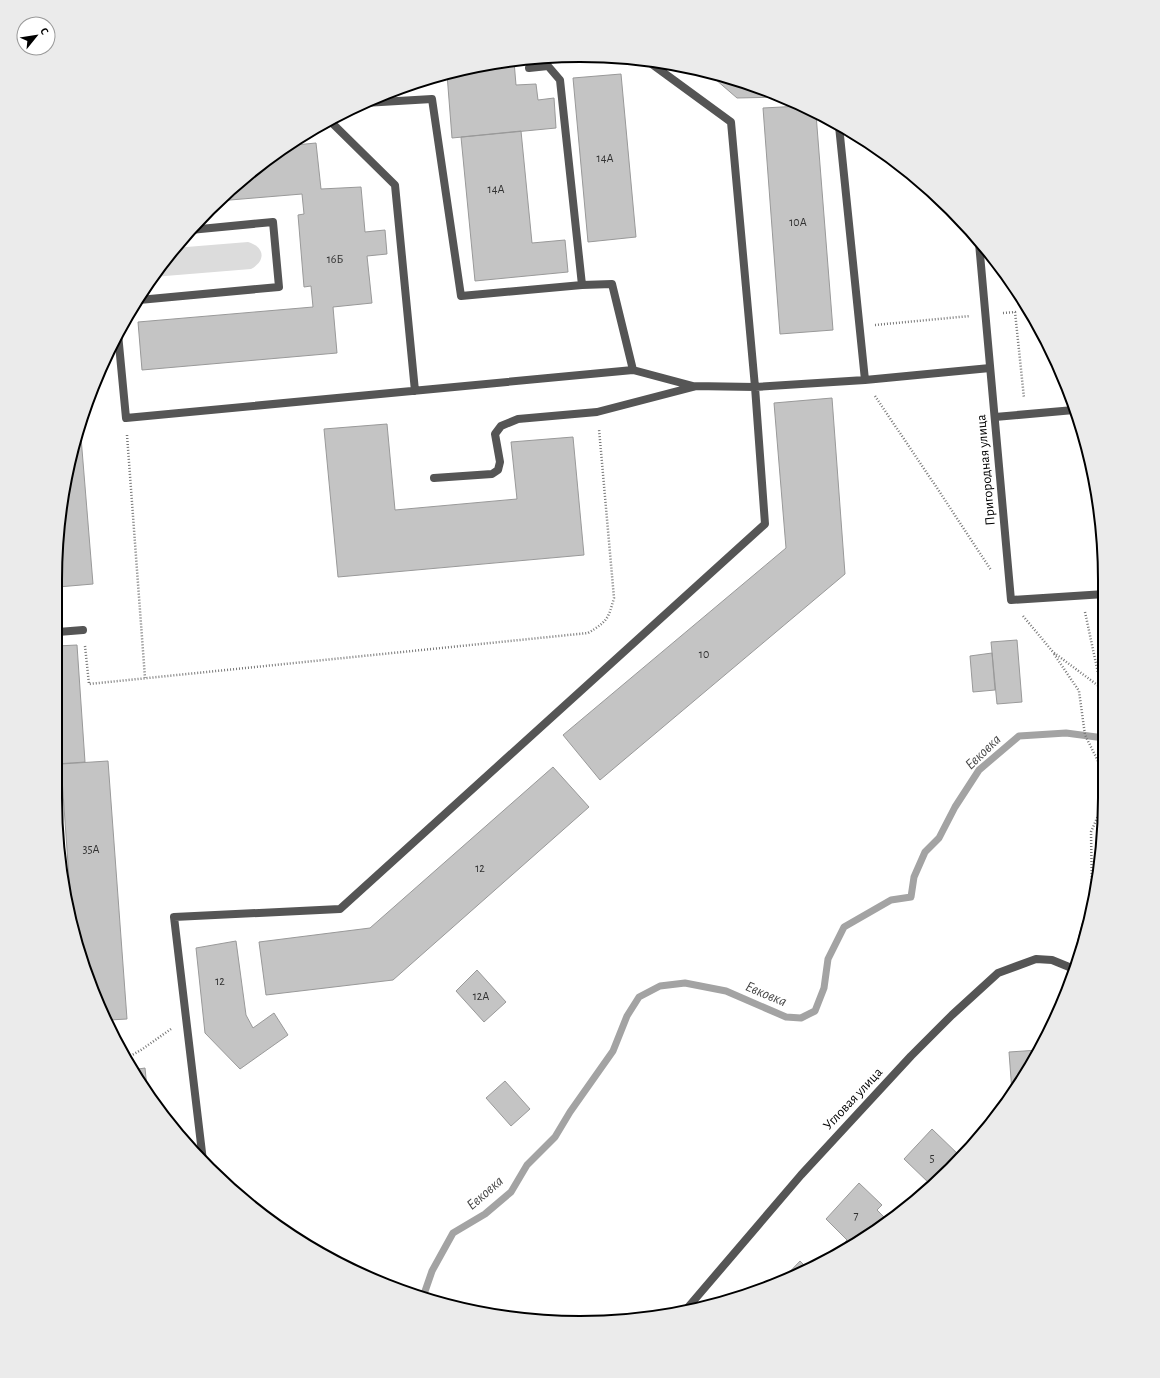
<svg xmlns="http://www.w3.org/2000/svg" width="1160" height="1378" viewBox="0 0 1160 1378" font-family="'Alegreya Sans',sans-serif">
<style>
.green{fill:#dcdcdc}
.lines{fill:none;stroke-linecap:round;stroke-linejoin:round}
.stream{stroke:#a3a3a3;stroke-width:7}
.building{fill:#c4c4c4;stroke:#999}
.path{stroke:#777;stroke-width:2.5;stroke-dasharray:1 2;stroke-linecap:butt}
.service{stroke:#555;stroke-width:8}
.minor{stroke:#555;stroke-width:8}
.labels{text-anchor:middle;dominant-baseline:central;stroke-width:3;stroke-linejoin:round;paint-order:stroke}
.number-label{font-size:12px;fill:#313131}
.street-label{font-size:14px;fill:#000;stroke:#fff}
.water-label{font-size:15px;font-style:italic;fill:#444;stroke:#fff}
.rim{fill:none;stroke:#000;stroke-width:2}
</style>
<rect width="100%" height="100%" fill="#fff"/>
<path class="green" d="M248,242C265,247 266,261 251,269L153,277L163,261L174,248Z"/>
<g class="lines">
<path class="stream" d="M423,1297L432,1271L453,1233L485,1214L511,1192L527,1165L555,1137L570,1112L613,1051L627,1016L639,997L660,986L685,983L726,991L786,1017L801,1018L815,1011L824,988L828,959L844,927L891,900L911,897L914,877L925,852L939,838L955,807L979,770L1019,736L1066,733L1104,738"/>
</g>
<path class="building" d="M514,61L516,85L536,84L538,100L554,98L556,128L452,138L447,74L477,65Z
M708,73L781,95L784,97L737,98Z
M621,74L636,237L588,242L573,78Z
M801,106L816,114L833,330L780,334L763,108Z
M521,131L532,243L565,240L568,272L475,281L461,137Z
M316,143L321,189L361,187L365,232L385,230L387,254L367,256L372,303L333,307L337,353L142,370L138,322L313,307L311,286L304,287L298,215L304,214L302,194L218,201L285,146Z
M1060,370L1065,379L1068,389L1062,390Z
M832,398L845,574L600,780L563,735L786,548L774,403Z
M387,424L395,510L517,499L511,442L573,437L584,555L338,577L324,429Z
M80,425L93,584L58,587L59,512L73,444Z
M1017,640L1022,702L997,704L991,642Z
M77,645L85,762L56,764L57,646Z
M992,653L995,690L973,692L970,656Z
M108,761L127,1019L109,1020L73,935L61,764Z
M553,767L589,807L393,980L266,995L259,942L370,928Z
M236,941L246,1015L253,1028L274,1013L288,1035L240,1069L205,1033L196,948Z
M477,970L506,1002L484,1022L456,991Z
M1039,1050L1035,1060L1012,1092L1009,1052Z
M145,1068L147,1088L132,1070Z
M505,1081L530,1109L511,1126L486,1098Z
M932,1129L961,1157L931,1185L904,1159Z
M859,1183L882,1205L877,1210L888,1221L837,1251L847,1240L826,1219Z
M800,1261L807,1268L783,1282L781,1281Z"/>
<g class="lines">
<path class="path" d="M1003,313L1015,312L1024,398
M875,325L970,316
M875,396L937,488L991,570
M127,435L145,678
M1085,612L1101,687
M1023,616L1053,652L1104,690
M85,646L89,684L588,633C608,621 608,619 614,598L599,429
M1054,654L1079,691L1085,735L1104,773
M1092,892L1091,832L1104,802
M125,1059L141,1050L171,1029"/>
<path class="service" d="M529,68L548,66L560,80L582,285
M364,103L432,99L461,296L582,285L612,284L633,370L693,386L755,387L731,122L649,62
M330,121L395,185L415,391
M839,126L865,380
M139,300L279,287L273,222L190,230
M118,334L126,418L633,370
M995,417L1074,410
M434,478L492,474L498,470L500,462L495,434L501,426L518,419L597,412L693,387
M58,632L83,630
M203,1161L174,917L340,909L765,524L755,387L865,380L990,368"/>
<path class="minor" d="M979,243L1011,600L1105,594
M1075,971L1074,969L1086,923
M684,1312L801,1175L911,1056L952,1015L998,973L1036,959L1052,960L1074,969"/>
</g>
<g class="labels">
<g class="number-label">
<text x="605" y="158">14А</text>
<text x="496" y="189">14А</text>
<text x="798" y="222">10А</text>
<text x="335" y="259">16Б</text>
<text x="704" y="654">10</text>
<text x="91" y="849">35А</text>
<text x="480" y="868">12</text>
<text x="220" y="981">12</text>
<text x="481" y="996">12А</text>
<text x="932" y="1158">5</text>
<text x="856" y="1215">7</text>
</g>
<g class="street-label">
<text transform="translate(986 470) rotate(-95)">Пригородная улица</text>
<text transform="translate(853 1099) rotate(-47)">Угловая улица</text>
</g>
<g class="water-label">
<text transform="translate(983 752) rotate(-44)">Евковка</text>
<text transform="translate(766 994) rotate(23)">Евковка</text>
<text transform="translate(485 1193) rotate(-41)">Евковка</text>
</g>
</g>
<path d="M0 0H1160V1378H0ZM580 62H580A518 518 0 0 1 1098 580V798A518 518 0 0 1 580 1316H580A518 518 0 0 1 62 798V580A518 518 0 0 1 580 62Z" fill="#ebebeb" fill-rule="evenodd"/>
<path class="rim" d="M580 62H580A518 518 0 0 1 1098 580V798A518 518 0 0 1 580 1316H580A518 518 0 0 1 62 798V580A518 518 0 0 1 580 62Z"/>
<g transform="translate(36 36) rotate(60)"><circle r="19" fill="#ffffff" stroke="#999999"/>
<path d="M0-3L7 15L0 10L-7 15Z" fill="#000000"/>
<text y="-6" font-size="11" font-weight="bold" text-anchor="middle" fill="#000000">С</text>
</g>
</svg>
